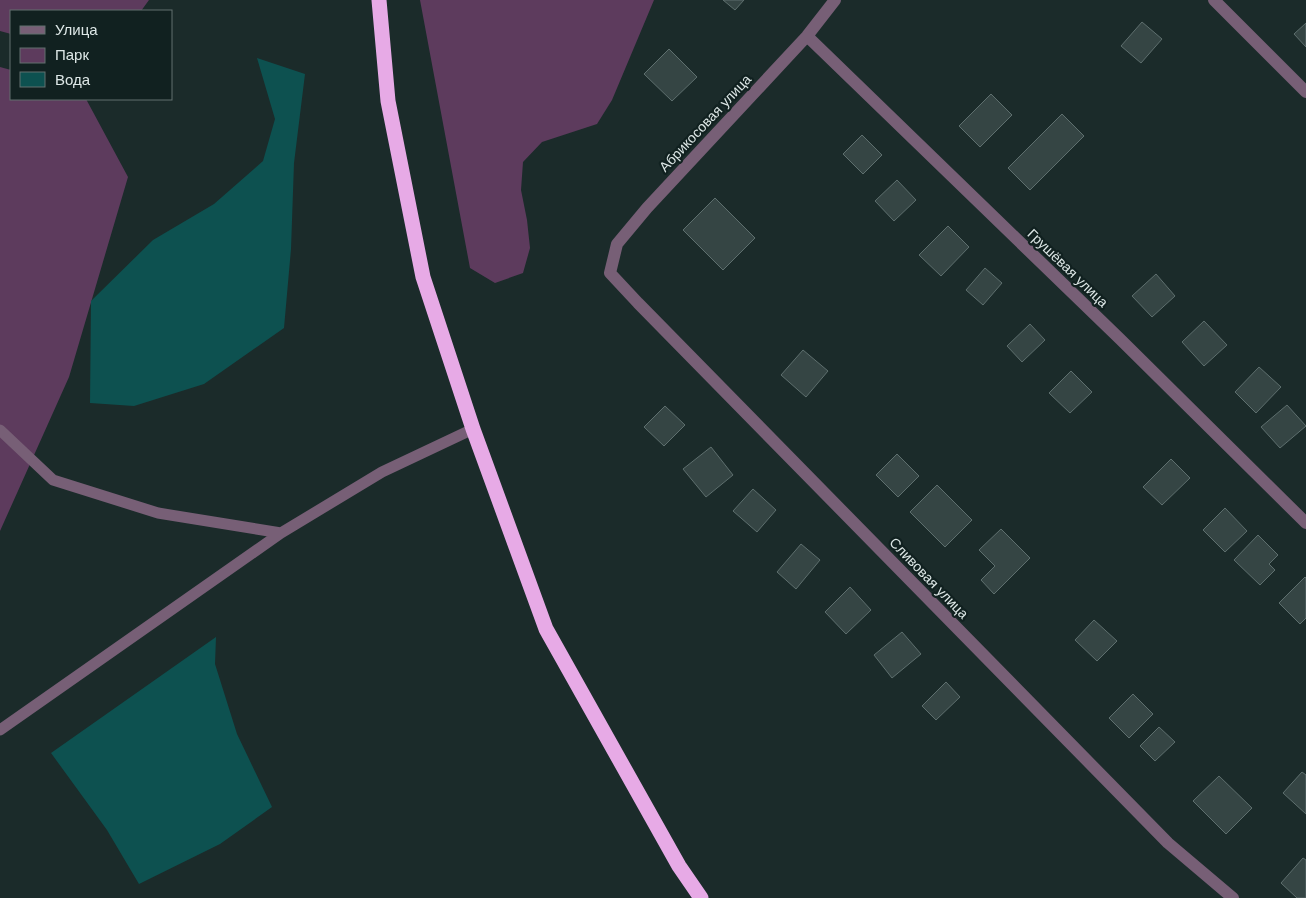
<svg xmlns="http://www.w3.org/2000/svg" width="1306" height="898" viewBox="0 0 1306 898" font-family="Helvetica,sans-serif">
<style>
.green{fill:#5d3b5d}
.water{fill:#0d5150}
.building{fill:#354544;stroke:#5e6f6e}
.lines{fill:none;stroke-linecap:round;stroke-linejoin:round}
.lane{stroke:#775f76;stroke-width:11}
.street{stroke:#775f76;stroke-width:12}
.highway{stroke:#e7aae6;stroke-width:15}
.labels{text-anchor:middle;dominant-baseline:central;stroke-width:4.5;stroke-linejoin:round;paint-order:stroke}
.street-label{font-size:14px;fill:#dde7e6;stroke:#112120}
</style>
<rect width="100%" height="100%" fill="#1b2b2a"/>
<path class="green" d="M0,0H149L141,11H11V34L0,31Z
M420,0H654L612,100L597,124L542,142L523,162L521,190L527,220L530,248L523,273L495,283L470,268Z
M0,67L11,70V99H86L128,177L69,377L0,531Z"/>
<path class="water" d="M257,58L305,74L294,163L291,249L284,328L204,384L134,406L90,403L91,301L153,240L214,204L263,161L275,119Z
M216,637L215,664L237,734L272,807L220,844L139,884L107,830L51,753Z"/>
<path class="building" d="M723,0H744L735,10Z
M1142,22L1162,39L1141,63L1121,46Z
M1306,23V47L1294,34Z
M669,49L697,77L672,101L644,74Z
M991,94L1012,115L980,147L959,126Z
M1062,114L1084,136L1030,190L1008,168Z
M862,135L882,155L863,174L843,154Z
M897,180L916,200L894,221L875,201Z
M715,198L755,238L723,270L683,230Z
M948,226L969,247L941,276L919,255Z
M985,268L1002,283L983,305L966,290Z
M1156,274L1175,296L1152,317L1132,296Z
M1204,321L1227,345L1204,366L1182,342Z
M1030,324L1045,340L1022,362L1007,346Z
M803,350L828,371L806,397L781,375Z
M1259,367L1281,387L1256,413L1235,392Z
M1071,371L1092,392L1070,413L1049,393Z
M1287,405L1306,426L1280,448L1261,427Z
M665,406L685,425L664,446L644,427Z
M711,447L733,475L706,497L683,469Z
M897,454L919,476L898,497L876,475Z
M1171,459L1190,478L1162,505L1143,487Z
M937,485L972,520L945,547L910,512Z
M753,489L776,510L757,532L733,511Z
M1225,508L1247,531L1225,552L1203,530Z
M1001,529L1030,558L994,594L981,580L995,566L979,550Z
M1258,535L1278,555L1269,564L1275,570L1260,585L1234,560Z
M801,544L820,560L796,589L777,572Z
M1305,577L1306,578V618L1300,624L1279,603Z
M850,587L871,610L846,634L825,612Z
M1094,620L1117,641L1097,661L1075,640Z
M902,632L921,654L892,678L874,655Z
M946,682L960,697L936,720L922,706Z
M1133,694L1153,714L1129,738L1109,718Z
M1159,727L1175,742L1155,761L1140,746Z
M1302,772L1306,775V814L1283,793Z
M1219,776L1252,808L1226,834L1193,801Z
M1303,858L1306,860V898H1297L1281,883Z"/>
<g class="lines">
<path class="lane" d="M0,430L53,480L158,513L281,533
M0,730L281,533L382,472L473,429"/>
<path class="street" d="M835,0L807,36L647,208L617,244L610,273L638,303L1168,843L1233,898
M1214,0L1306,92
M807,36L1120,339L1306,523"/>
<path class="highway" d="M379,0L388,101L423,277L473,429L546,629L679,866L701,898"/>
</g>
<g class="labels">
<g class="street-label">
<text transform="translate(705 123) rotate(-47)">Абрикосовая улица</text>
<text transform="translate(1068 268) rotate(44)">Грушёвая улица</text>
<text transform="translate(929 578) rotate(46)">Сливовая улица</text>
</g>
</g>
<rect x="10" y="10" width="162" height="90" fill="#112120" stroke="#63706f"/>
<rect x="20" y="26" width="25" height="8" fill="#775f76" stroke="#63706f"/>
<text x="55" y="35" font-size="15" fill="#dde7e6">Улица</text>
<rect x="20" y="48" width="25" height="15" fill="#5d3b5d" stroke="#63706f"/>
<text x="55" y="60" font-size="15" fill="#dde7e6">Парк</text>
<rect x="20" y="72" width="25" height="15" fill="#0d5150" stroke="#63706f"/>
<text x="55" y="85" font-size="15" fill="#dde7e6">Вода</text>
</svg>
